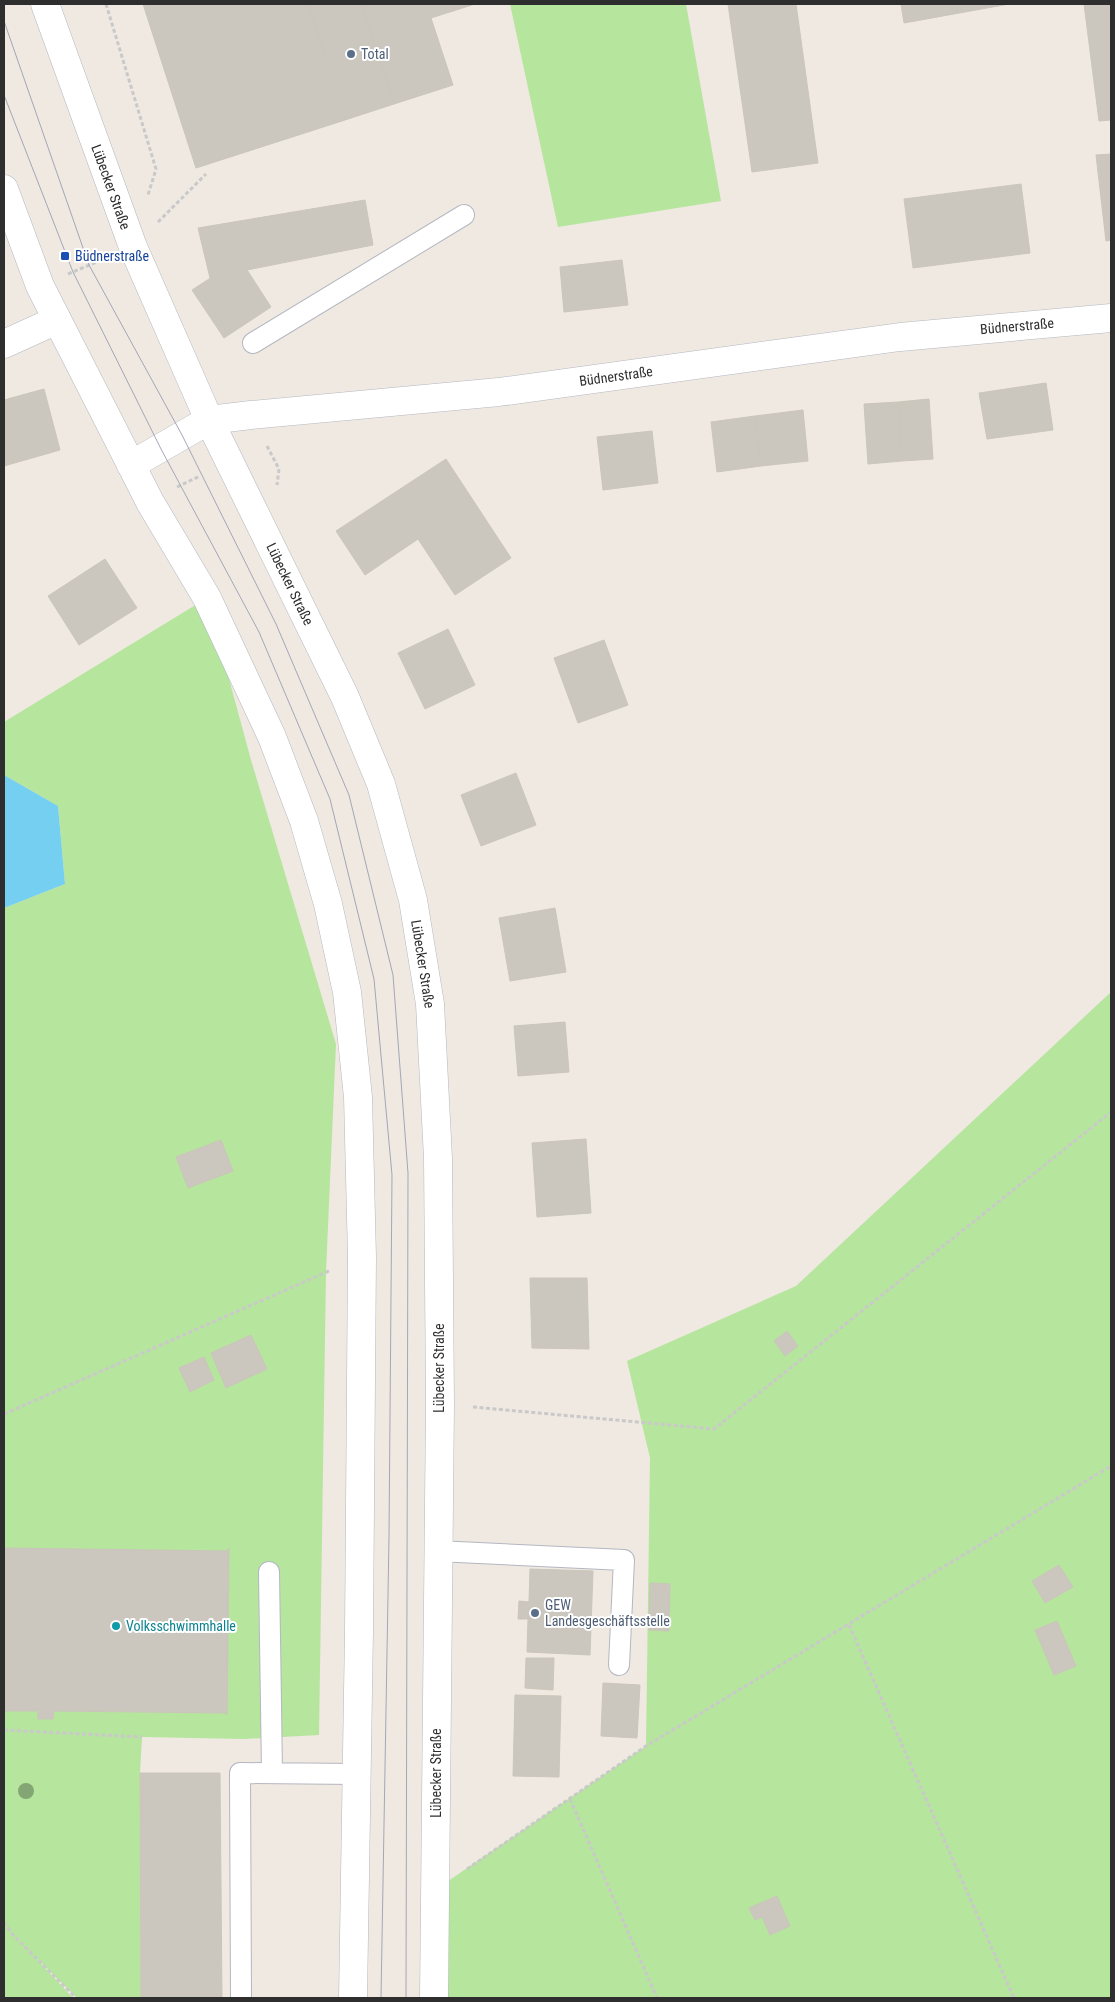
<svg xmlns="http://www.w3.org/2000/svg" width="1115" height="2002" viewBox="0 0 1115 2002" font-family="'Roboto Condensed',sans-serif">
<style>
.green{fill:#b6e59e}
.water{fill:#75cff0}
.building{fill:#cbc7bf;stroke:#cbc5ba}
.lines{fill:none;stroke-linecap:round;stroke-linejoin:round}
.service-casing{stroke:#b4b7c1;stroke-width:22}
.minor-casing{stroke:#b4b7c1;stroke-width:29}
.tertiary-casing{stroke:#b4b7c1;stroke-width:29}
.path{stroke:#c9c9c9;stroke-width:3;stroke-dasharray:4 2.5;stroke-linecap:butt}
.service{stroke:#fff;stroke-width:20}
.minor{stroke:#fff;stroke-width:28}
.tertiary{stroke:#fff;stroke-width:28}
.tram{stroke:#a3a6b8;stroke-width:1}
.tree{fill:#84a574}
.service-dot{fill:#5c6f8a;stroke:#fff;stroke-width:2}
.transit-dot{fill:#1a4fb4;stroke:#fff;stroke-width:2}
.culture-dot{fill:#0f9aa8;stroke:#fff;stroke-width:2}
.labels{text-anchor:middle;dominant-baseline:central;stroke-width:4;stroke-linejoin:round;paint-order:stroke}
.service-label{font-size:14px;fill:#4e5e75;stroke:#fff;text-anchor:start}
.street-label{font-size:14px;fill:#2e2e2e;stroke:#fff}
.transit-label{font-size:14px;fill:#164399;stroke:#fff;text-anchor:start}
.culture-label{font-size:14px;fill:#0d838f;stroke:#fff;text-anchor:start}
</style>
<rect width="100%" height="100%" fill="#efe9e1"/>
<path class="green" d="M510,4H686L721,201L558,227Z
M207,598L251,760L336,1044L326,1272L319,1735L244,1739L142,1737L140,1773L141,1998H77L33,1955L73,1998H4V908L65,884L58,806L4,775V722Z
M1111,992V1998H434L435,1890L646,1746L650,1458L627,1361L796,1286Z"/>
<path class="water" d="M4,775L58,806L65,884L4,908Z"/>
<path class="building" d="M143,4H308L345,120L196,168Z
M308,4H361L394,104L345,120Z
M361,4H475L431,18L453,85L394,104Z
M728,4H796L818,163L752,172Z
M901,4H1009L904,23Z
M1084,4H1111V120L1099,121Z
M1111,154V240L1106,241L1096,155Z
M1021,184L1030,253L913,268L904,199Z
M365,200L373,245L247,270L240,259L210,278L198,228Z
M240,259L271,307L224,338L192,290Z
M622,260L628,305L564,312L560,267Z
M1046,383L1053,430L987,439L979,393Z
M44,389L60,450L4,466V400Z
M929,399L933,459L902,461L898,402Z
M898,402L902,461L868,464L864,404Z
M803,410L808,461L761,466L755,416Z
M755,416L761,466L717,472L711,422Z
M652,431L658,483L603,490L597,437Z
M446,459L511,558L455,595L418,539L365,575L336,531Z
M105,559L137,608L79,645L48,596Z
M448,629L475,685L425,709L398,653Z
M604,640L628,705L578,723L554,658Z
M516,773L536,825L481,846L461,795Z
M555,908L566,972L510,981L499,918Z
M565,1022L569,1072L518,1076L514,1026Z
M586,1139L591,1213L537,1217L532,1143Z
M221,1140L233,1171L188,1188L176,1157Z
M530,1278H587L589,1349L532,1348Z
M787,1331L798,1346L785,1356L774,1341Z
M251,1335L267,1369L226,1388L211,1353Z
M204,1357L214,1380L190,1392L179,1368Z
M4,1548L227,1551L229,1548L227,1715L225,1713L54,1711L53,1719H38V1711H4Z
M1059,1565L1073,1587L1045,1603L1032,1581Z
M530,1569L593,1571L590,1655L527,1652L528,1619H518L519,1601L529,1602Z
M650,1583L670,1584L669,1631L649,1630Z
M1057,1621L1076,1666L1054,1675L1035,1630Z
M526,1658H554L553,1690L525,1688Z
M603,1683L640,1685L637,1738L601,1736Z
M515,1695L561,1696L559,1777L513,1776Z
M140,1773H220L222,1998H141Z
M777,1896L790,1926L770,1935L762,1917L755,1920L749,1908Z"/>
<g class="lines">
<g class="service-casing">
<path id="service" d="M253,343L464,215
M437,1551L624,1560L619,1665
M269,1572L272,1773
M241,1998L240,1773L356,1774"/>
</g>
<g class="minor-casing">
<path id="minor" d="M4,344L57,320
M131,465L209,420L251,415L499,392L900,337L1111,318"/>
</g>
<g class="tertiary-casing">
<path id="tertiary" d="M45,4L133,247L209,420L345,697L381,784L413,900L430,1004L438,1158L440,1404L434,1998
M4,189L40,286L150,502L207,598L272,737L304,821L328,904L347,992L358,1097L362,1257L359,1631L353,1998"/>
</g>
<path class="path" d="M106,4L156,169L148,195
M158,222L206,174
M68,274L104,259
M267,446L279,469L277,485
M177,487L200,476
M473,1407L714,1429L1111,1112
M4,1414L331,1270
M849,1625L1014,1998
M4,1730L142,1737
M570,1799L657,1998
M467,1869L646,1746L1111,1466
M4,1922L13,1935L76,1998"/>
<use href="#service" class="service"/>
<use href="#minor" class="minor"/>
<use href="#tertiary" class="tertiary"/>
<path class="tram" d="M4,21L89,265L182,435L276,624L349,795L393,975L408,1173L406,1998
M4,95L73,272L161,449L259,632L330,799L374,979L392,1175L389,1537L381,1998"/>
</g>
<circle class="tree" cx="26" cy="1791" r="8"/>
<g class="service-dot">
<circle cx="351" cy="54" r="5"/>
<circle cx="535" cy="1613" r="5"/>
</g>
<rect class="transit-dot" x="60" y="251" width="10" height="10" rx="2.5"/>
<circle class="culture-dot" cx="116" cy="1626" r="5"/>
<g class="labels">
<g class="service-label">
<text x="361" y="54">Total</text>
<text x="545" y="1605">GEW<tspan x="545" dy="16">Landesgeschäftsstelle</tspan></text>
</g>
<g class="street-label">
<text transform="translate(111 187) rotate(70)">Lübecker Straße</text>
<text transform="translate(1017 326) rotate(-5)">Büdnerstraße</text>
<text transform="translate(616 376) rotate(-8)">Büdnerstraße</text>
<text transform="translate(290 584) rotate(64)">Lübecker Straße</text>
<text transform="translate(423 964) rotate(81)">Lübecker Straße</text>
<text transform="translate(439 1368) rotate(-90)">Lübecker Straße</text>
<text transform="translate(436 1773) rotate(-90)">Lübecker Straße</text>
</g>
<g class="transit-label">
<text x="75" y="256">Büdnerstraße</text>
</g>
<g class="culture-label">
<text x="126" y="1626">Volksschwimmhalle</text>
</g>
</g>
<rect width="1115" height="2002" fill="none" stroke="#2e2e2e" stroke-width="10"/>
</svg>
